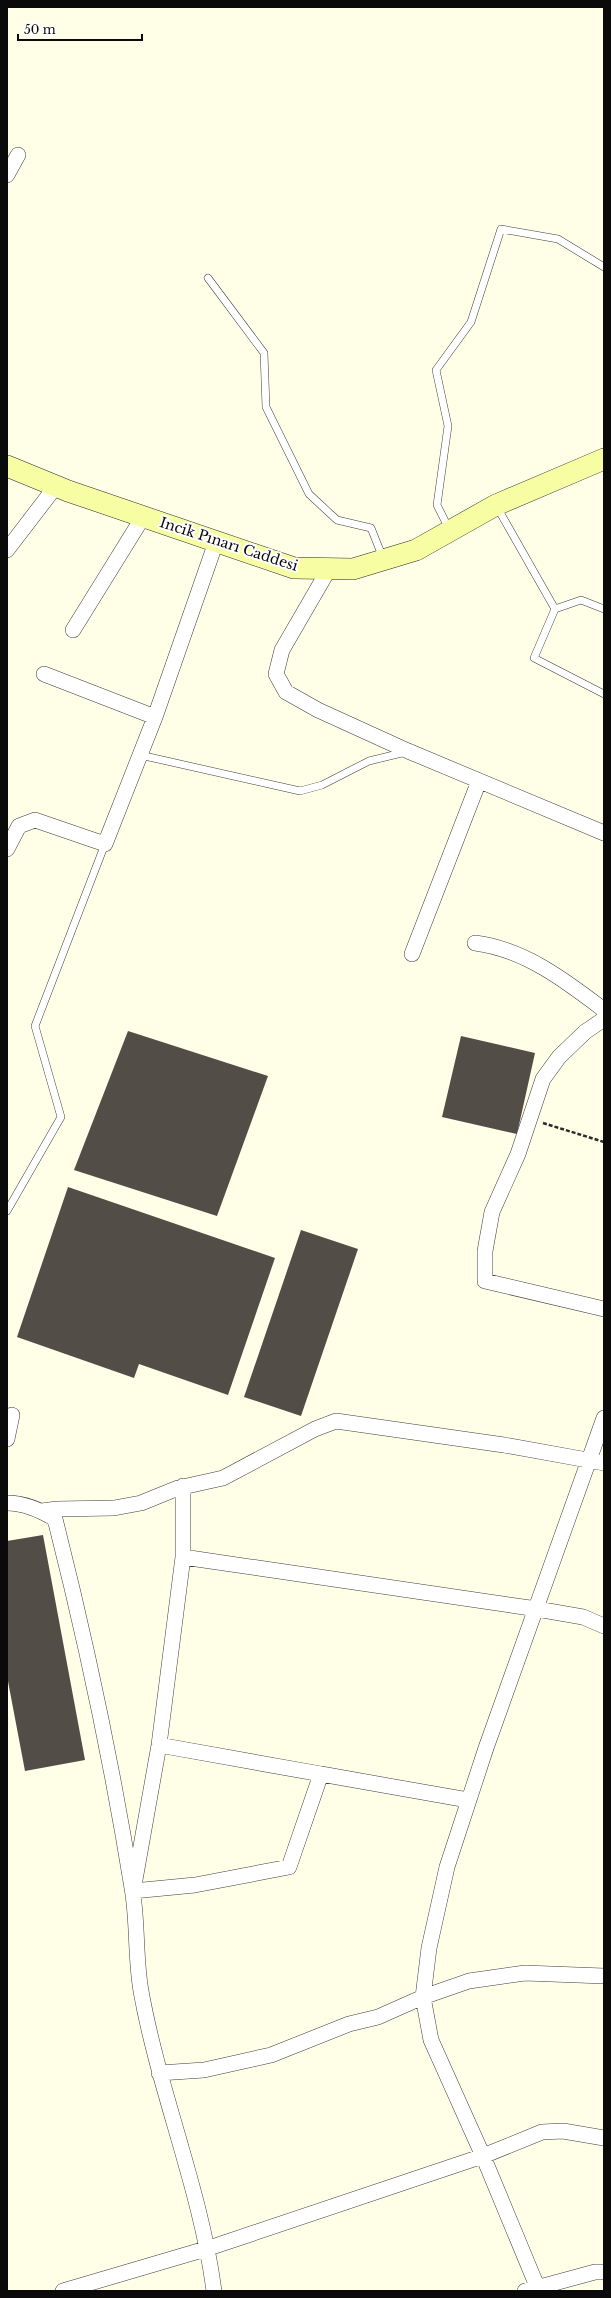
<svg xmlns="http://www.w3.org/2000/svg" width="611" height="2298" viewBox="0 0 611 2298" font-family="'Libre Baskerville',serif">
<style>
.building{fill:#524d46}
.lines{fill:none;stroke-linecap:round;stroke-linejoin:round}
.lane-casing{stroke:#3d3d3d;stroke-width:8}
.street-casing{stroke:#3d3d3d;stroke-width:16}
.secondary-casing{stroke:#2c2c2c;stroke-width:22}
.path{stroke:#2c2c2c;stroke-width:2.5;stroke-dasharray:4 2;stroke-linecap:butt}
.lane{stroke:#fff;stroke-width:7}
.street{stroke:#fff;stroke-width:15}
.secondary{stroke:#f6fda3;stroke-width:21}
.labels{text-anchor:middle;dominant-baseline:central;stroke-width:4;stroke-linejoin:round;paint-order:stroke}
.street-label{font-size:14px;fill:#0a0a0a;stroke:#fff}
</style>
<rect width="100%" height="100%" fill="#fffee7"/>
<path class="building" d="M128,1031L268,1076L217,1216L74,1170Z
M461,1036L535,1053L517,1134L442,1117Z
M68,1187L275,1258L228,1395L139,1364L134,1378L17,1337Z
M301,1230L358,1249L301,1416L244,1397Z
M43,1535L85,1760L25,1771L7,1676V1541Z"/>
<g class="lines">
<g class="lane-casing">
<path id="lane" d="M208,278L264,353L266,407L309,494L337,520L371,528L383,558
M497,507L555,609L534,658L604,694
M449,529L437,505L448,426L436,370L471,322L501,229L558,239L604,267
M555,609L581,600L604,609
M140,755L300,791L322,785L369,761L406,752
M7,1211L61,1117L35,1026L105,844"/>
</g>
<g class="street-casing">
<path id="street" d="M7,175L18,155
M7,550L56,486
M329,569L282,650L276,674L286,692L318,710L408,751L604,833
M73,630L143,517
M44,674L155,717
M7,849L19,826L35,820L105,844L155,717L216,542
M475,943C524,949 566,981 604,1010
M412,954L479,781
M604,1019L585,1032L559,1057L543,1079L518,1154L492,1212L485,1251V1281L604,1309
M7,1439L12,1415
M183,1486V1557L159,1745L133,1891L195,1885L289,1867L321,1774L468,1800
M7,1503C25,1503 40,1510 55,1519C86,1641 112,1764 132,1888C138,1922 135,1957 141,1991C159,2092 201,2190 214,2291
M42,1511L57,1509L114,1508L141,1503L178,1488L223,1478L315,1429L336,1421L504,1445L604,1463
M183,1557L537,1609L583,1617L604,1626
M159,1745L321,1774
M159,2073L204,2070L271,2055L349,2024L378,2017L423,1997L469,1981L525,1973L604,1976
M63,2291L209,2248L483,2156L542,2132L563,2131L604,2138
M525,2291L595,2272H604
M539,2291L483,2156L431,2040L423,1997L429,1948L447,1867L486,1748L604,1418"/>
</g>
<g class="secondary-casing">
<path id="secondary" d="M7,466L68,491L294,568L353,569L416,550L496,505L604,459"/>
</g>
<path class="path" d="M543,1123L604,1142"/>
<use href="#lane" class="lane"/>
<use href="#street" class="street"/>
<use href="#secondary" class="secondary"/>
</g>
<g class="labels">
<g class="street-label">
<text transform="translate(229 544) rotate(18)">Incik Pınarı Caddesi</text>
</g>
</g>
<rect width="611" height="2298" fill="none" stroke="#0a0a0a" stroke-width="16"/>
<path d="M18 34v6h124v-6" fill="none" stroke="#0a0a0a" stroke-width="2"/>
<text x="24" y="34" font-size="12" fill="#0a0a0a" stroke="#ffffff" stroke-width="3" paint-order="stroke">50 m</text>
</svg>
